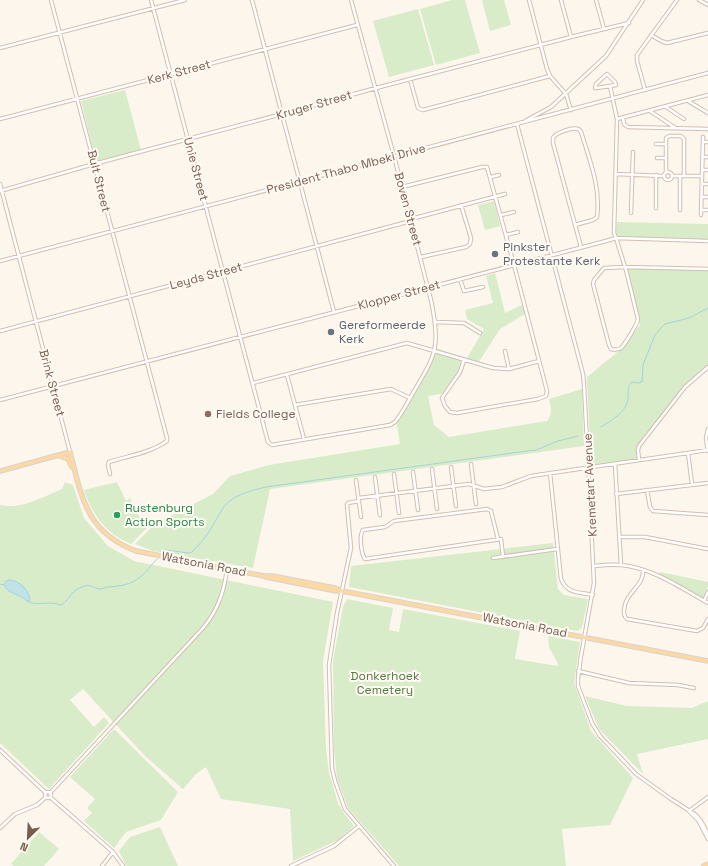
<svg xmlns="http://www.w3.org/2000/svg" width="708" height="866" viewBox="0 0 708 866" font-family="'Space Grotesk',sans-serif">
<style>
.green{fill:#d8ecc9}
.water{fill:#bfe3e8;stroke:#a5d3da}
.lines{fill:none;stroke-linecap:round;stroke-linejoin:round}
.stream{stroke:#a5d3da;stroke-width:1}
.minor-casing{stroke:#d1beb0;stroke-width:4.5}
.major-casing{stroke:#dad1cd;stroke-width:5.5}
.minor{stroke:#fff;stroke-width:2.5}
.major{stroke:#fbd9a5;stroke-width:3.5}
.worship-dot{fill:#6b7280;stroke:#fffaf3;stroke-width:1.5}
.education-dot{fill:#8d6e63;stroke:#fffaf3;stroke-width:1.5}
.leisure-dot{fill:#2e9e5b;stroke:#fffaf3;stroke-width:1.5}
.labels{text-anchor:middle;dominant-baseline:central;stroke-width:4;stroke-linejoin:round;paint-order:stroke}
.street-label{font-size:12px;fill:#7a5c4d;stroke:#fffaf3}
.worship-label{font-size:12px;fill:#5b616d;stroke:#fffaf3;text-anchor:start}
.education-label{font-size:12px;fill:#785e54;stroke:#fffaf3;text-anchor:start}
.leisure-label{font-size:12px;fill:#27864d;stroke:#fffaf3;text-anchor:start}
.park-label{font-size:12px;fill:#537a41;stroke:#fffaf3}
</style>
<rect width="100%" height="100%" fill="#fdf6ec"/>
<path class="green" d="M452,0H465L480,53L436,65L420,9Z
M482,0H504L511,25L490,31Z
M418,9L434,65L389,77L373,21Z
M125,90L141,150L96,161L81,101Z
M494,201L500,226L485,230L478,205Z
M617,222L708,224V239L619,237L616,234Z
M624,267L708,269V366L689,381L637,447L639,460L591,467L587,377L620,350L640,325Z
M495,273L505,313L526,303L528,312L500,329L477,365L466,362L462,374L446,393L428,396L434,425L449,437L547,421C553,413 551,407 549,399L582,389L584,446L270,489L253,568L153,551L135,544L155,524L213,494L230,476L269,465L400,444L396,419L428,364L435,348L467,358L484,329L467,319L465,310L493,303L486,276Z
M65,482L73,485L84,518L108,546L134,561L333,602L323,661L326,749L329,773L338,803L344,813L354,826L338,840L293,861L290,809L221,799L206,767L196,774L183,789L145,756L83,689L70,700L94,727L104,717L109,723L49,789L0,743V505C20,510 43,497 62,489Z
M117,482L126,501L130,498L140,518L144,519L150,525L131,544C105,533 93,516 84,490Z
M553,543L558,589L564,595L588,599L582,628L577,631L349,587L351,566Z
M660,572L708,582V587L702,599L659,575Z
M347,599L393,608L389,630L399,632L403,609L520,631L515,659L558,666V664L549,647L548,636L580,642L574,683L591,731L633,778L610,825L562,829L566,866H399L348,808L337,779L334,749L333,661L343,607Z
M585,696L627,706L692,708L708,701V739L637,754L643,774L599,729Z
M114,729L178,792L161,820L126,832L114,848L84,821L92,813L87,808L95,799L70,777Z
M160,827L178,866H126L119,851L130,837Z
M39,832L59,849L44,866H14L11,864Z"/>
<path class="water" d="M9,580C21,581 29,590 30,601H27C20,594 8,594 4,585L6,581Z"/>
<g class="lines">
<path class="stream" d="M601,427C612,420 625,413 628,400C629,393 626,388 632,382L639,383L642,382L643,365L655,335L661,328L665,324L689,318L708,308
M161,554L163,551L166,550L189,553L192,552C199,545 205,538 210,530C217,520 221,507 231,500C241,493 254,490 266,487L527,451L536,450L558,441L578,436
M0,584L4,585
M27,601C36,607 48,600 61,605C72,598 70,590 85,586C91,584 94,589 100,589C103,589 105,587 108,587C137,585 139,579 157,559"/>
<g class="minor-casing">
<path id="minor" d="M51,0L167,438V441C150,453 128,456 109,462L108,465L110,474
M151,0L268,442L272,445L390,425L395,422C402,414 407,403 413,393C436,354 441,347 431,300L394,156L351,0
M252,0L334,312
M529,0L547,69L550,76L566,94L571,110
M561,0L571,37
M596,0L604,29
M699,0L708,5
M651,35L661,41L667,43L708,33
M0,48L185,0
M607,74L615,82L616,85L597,88H595L596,84Z
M410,79L418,108L423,110L550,76
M610,86L617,119L614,233L616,238L625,267L626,270L638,319C637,325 625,344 621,348C618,350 615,350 611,349L609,345L593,284L594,280L604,268L625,267L708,269
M645,90L637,61V55L677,0
M688,101L708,113
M666,107L684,119
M650,111L674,127
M623,118L624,124L628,127L708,129
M0,119L357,25
M617,119L708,95
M525,121L551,107L606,56L643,0
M517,124L583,374L584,384L594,583L581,656L578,678V686L592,723L600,736L636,774L671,799L696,815L701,821L708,834
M703,142H708
M656,144H666
M702,157H708
M657,158H666
M702,170H708
M664 176a4 4 0 1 1 8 0a4 4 0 1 1-8 0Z
M666,172V138L669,136H681L684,139V176
M616,174L664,176
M672,176H702
M491,177L499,175
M0,184L70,452
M702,184H708
M402,187L482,167H487L514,265L547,391L546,396L538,399L457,413L450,412L445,406L442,398L460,372L464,360
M0,191L94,164L282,114L376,88L571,37L629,23
M701,197H708
M656,208V175
M680,210V176
M701,210H708
M631,213L633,152
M501,215L514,212
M701,215L703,137
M411,219L505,194
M575,225L593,220L597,217C601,189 590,161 582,135C581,132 581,130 578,129C572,127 555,133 553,138V143L581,247
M506,235L518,232
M510,251L521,248
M421,257L466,247L470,244L471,238L461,205
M0,261L708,73
M460,279L464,291L483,287
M436,322L464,323L480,333
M0,331L411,221
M505,351L509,369
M287,375L304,439
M253,383L407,343L493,368L509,369L539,361
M0,400L606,241L616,238L708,241
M295,405L391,389L410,398
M708,451L706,438L708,429
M688,453L692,484
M639,460L638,450L639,446L685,387L708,367
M471,464L476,504
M615,464L621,565
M451,467L456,506
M432,469L437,509
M413,472L418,510
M550,473L561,579C567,594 579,592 593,595
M394,474L399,513
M375,477L380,515
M356,480L361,517
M647,490L650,507L653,511L708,515
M616,494L708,483
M359,498L469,484L484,489L502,487L531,476L708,450
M359,501L348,503L347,505L351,548L337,613L329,665L332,768L335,781L345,809L394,866
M619,537H645L708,549
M498,539L491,511L487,509L394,521L385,527L363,530C359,536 361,553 365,559L501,539L503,557
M493,558L557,549
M594,566C603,565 613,564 621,565C653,568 681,588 708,603
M643,570C643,574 642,579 640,582C633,593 625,597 624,610C624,615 624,616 627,619L697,631L703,628L708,619
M704,601L708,592
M578,671L629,683L678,685L694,688
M0,750L46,793
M45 795a3 3 0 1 1 6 0a3 3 0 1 1-6 0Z
M50,793L203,628C218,610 224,592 227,569
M50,797L113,852L123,866
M688,810L698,820L708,839
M689,811L708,797
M0,828L15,814L37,805L46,797
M102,866L113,852
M291,866L334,846L359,826"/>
</g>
<g class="major-casing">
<path id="major" d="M60,456L68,459L72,467
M0,471L70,452C82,498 86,532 136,551L264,576H272L335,588L342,591L708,661
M266,577L336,591H341
M704,866L708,864"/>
</g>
<use href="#minor" class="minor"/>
<use href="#major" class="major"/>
</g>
<g class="worship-dot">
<circle cx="495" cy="254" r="4"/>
<circle cx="331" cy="332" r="4"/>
</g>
<circle class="education-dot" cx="208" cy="414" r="4"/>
<circle class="leisure-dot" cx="117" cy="515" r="4"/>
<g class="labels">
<g class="street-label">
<text transform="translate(179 72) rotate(-15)">Kerk Street</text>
<text transform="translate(314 105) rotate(-16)">Kruger Street</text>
<text transform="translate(196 169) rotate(75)">Unie Street</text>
<text transform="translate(346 169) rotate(-15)">President Thabo Mbeki Drive</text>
<text transform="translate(99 181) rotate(76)">Bult Street</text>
<text transform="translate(408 209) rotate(75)">Boven Street</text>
<text transform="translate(206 276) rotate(-15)">Leyds Street</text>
<text transform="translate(399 295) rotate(-15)">Klopper Street</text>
<text transform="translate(52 383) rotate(75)">Brink Street</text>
<text transform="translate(590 485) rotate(-93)">Kremetart Avenue</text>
<text transform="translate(204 564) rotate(11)">Watsonia Road</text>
<text transform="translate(525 625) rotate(11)">Watsonia Road</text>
</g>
<g class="worship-label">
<text x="503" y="247">Pinkster<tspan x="503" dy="14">Protestante Kerk</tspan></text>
<text x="339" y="325">Gereformeerde<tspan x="339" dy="14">Kerk</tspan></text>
</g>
<g class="education-label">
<text x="216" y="414">Fields College</text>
</g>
<g class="leisure-label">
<text x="125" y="508">Rustenburg<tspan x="125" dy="14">Action Sports</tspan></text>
</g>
<g class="park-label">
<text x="385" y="676">Donkerhoek<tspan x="385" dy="14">Cemetery</tspan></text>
</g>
</g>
<g transform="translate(28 838) rotate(204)" stroke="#fffaf3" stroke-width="3" paint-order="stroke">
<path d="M0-3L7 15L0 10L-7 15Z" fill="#7a5c4d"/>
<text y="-6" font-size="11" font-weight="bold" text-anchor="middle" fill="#7a5c4d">N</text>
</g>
</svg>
